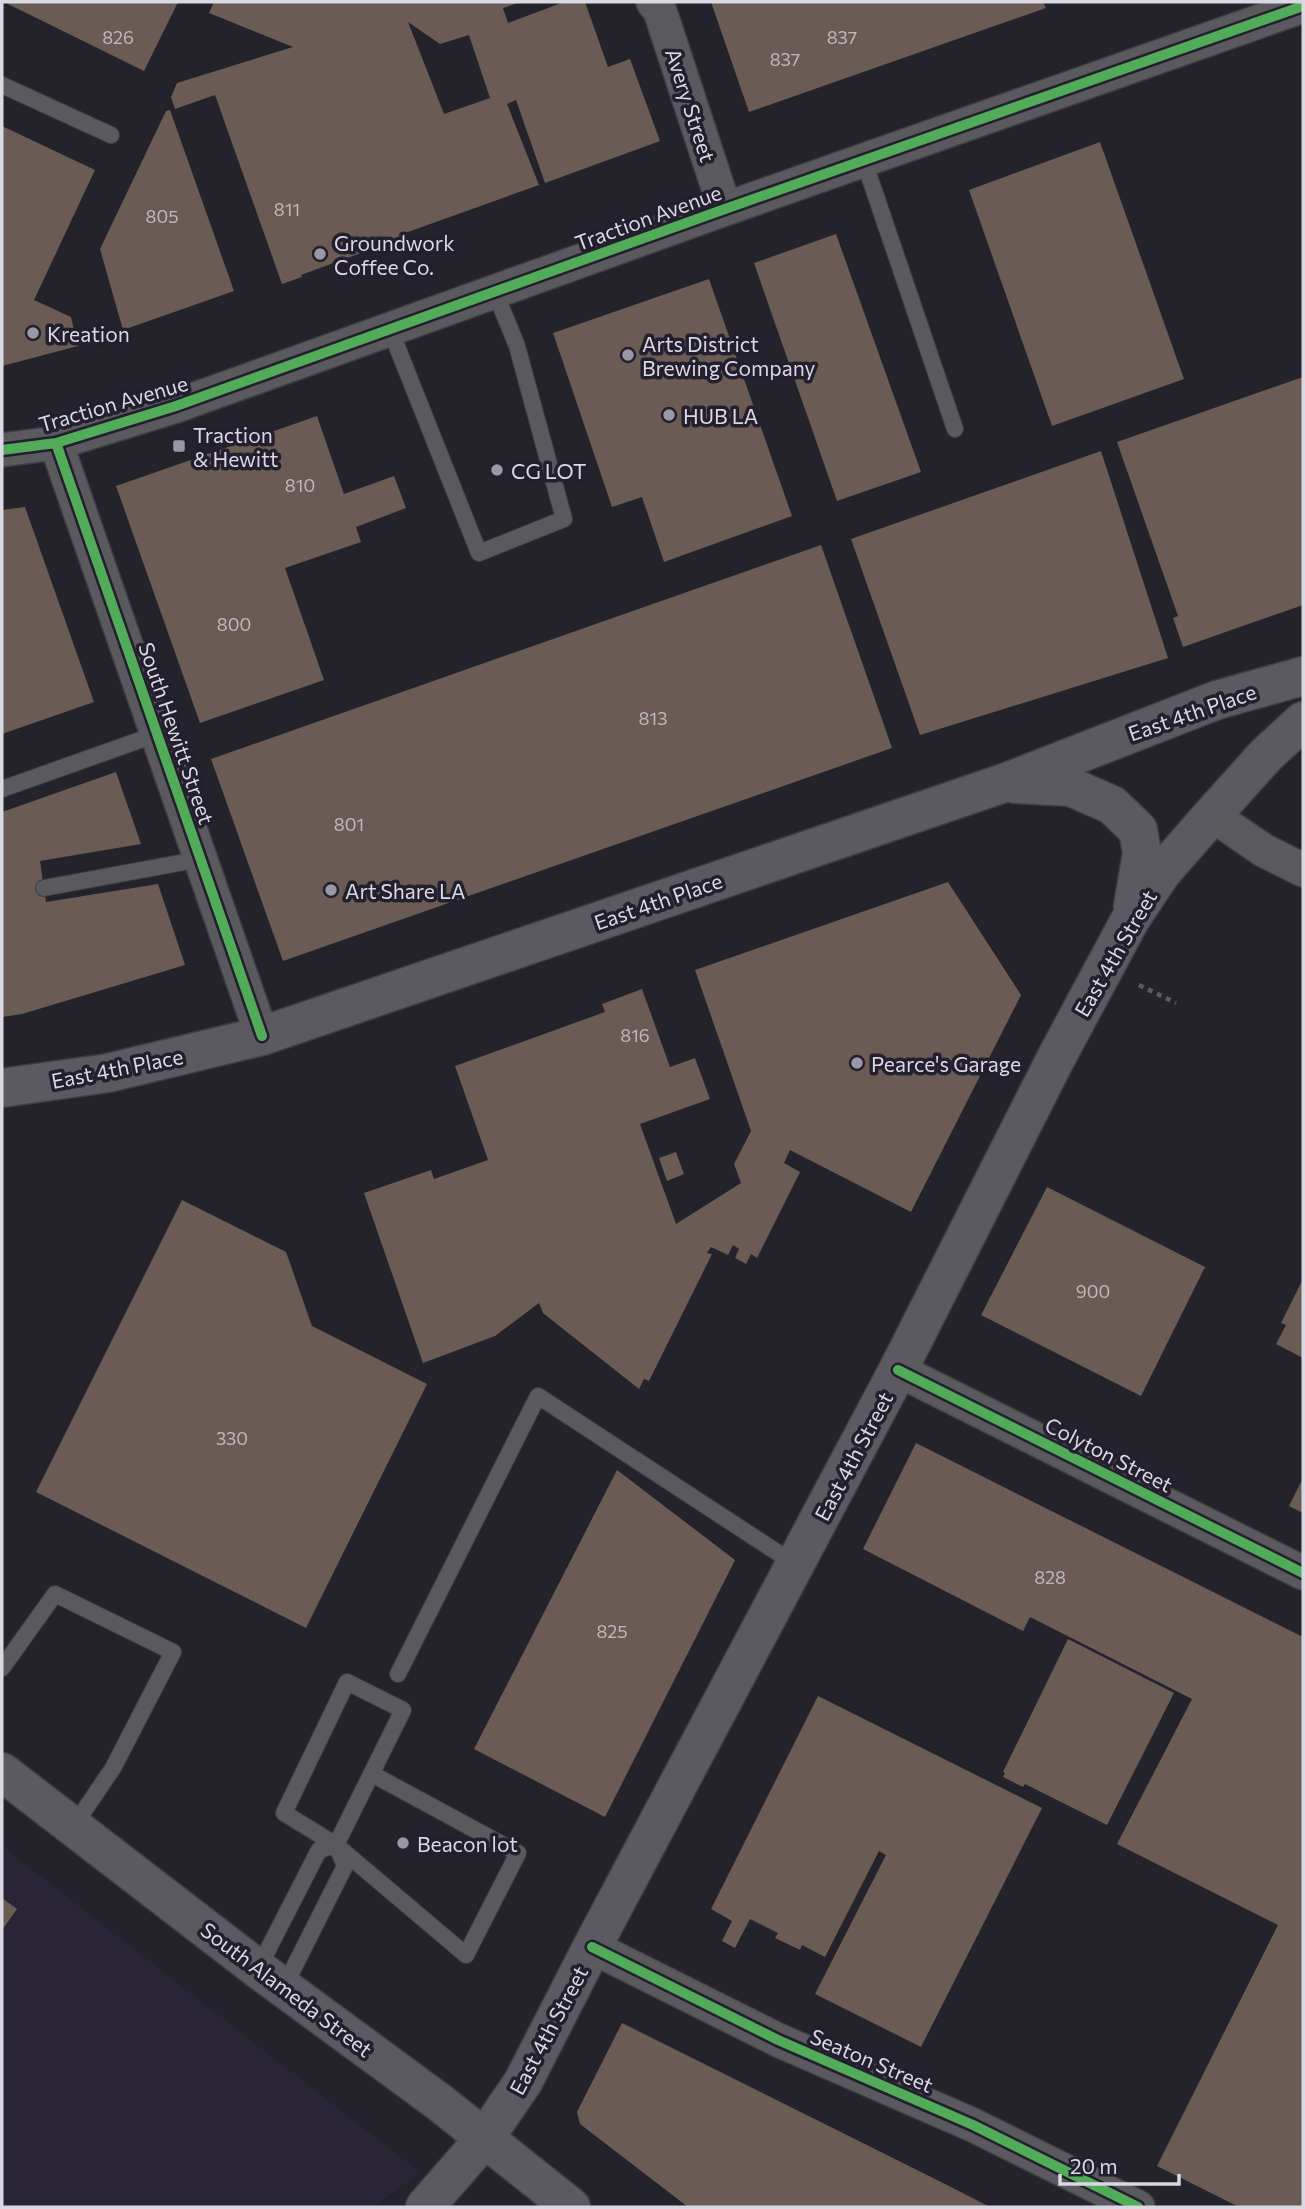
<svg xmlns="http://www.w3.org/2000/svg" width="1305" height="2209" viewBox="0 0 1305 2209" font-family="Commissioner,sans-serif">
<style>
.built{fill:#292537}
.building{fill:#6a5c55;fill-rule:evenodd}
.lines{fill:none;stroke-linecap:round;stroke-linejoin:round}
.service-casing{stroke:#3e3c43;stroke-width:18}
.minor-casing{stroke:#3e3c43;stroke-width:36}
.primary-casing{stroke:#3e3c43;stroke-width:41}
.path{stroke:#5c5b60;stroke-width:4.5;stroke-dasharray:5 5;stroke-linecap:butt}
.service{stroke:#5a595d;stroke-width:16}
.minor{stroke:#5a595d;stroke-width:33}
.primary{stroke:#5b5a60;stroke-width:38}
.cycleway-casing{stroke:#231f2e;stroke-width:15}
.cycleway{stroke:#51ab58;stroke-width:10}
.poi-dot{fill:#9a98a2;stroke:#231f2e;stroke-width:2.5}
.labels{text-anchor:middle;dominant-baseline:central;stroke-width:7;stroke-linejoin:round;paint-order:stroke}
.number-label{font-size:18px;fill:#beb9bf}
.street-label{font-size:21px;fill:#dad8e2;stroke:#231f2e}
.poi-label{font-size:21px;fill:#dad8e2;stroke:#231f2e;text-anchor:start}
</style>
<rect width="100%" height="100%" fill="#24222a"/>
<path class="built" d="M2,1846L421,2173L373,2207H2Z"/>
<path class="building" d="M9,2H178L144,71L8,4Z
M214,2H521L503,8L508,23L564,2H585L608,67L630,59L660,141L545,183L516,100L507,104L539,185L405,233L406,240L390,246L388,243L301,275L302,277L282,284L215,95L175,109L171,97L177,83L293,47L209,13ZM408,22L440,44L469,35L490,98L444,114Z
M711,2H1043L1046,8L749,112Z
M170,110L234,291L123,330L100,249L166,111Z
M2,126L95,170L34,300L71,317L78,346L2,366Z
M1100,142L1184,379L1052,426L969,190Z
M836,234L921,472L837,501L754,263Z
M709,279L792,516L664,562L642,497L612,507L553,333Z
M1303,377V605L1183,647L1173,618L1178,616L1117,442Z
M317,416L344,494L394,476L406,508L356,527L361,542L285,568L324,680L200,723L116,486Z
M1101,451L1168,658L920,735L851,539Z
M25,507L94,702L2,734V510Z
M821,545L892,748L283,961L211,759Z
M116,772L141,844L40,861L46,902L158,884L185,965L22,1014L2,1017V812Z
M948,882L1021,995L911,1212L790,1150L784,1163L800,1172L757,1258L751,1254L746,1264L735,1258L739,1249L733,1245L728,1255L711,1247L707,1253L712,1254L649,1381L644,1379L639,1389L543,1313L539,1303L495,1336L423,1363L364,1193L431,1170L434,1179L488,1160L455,1066L605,1012L602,1004L642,989L670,1067L695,1058L710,1099L640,1124L676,1224L741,1183L734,1164L751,1131L695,970Z
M676,1152L684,1174L667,1181L659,1158Z
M1047,1187L1205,1267L1141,1396L981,1315Z
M182,1200L286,1252L312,1326L427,1384L306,1628L36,1492Z
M1303,1279V1358L1276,1344L1286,1325L1281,1323Z
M916,1443L1303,1637V2207H1239L1157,2166L1278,1925L1117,1844L1192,1699L1030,1617L1023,1631L863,1549Z
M617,1470L735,1560L605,1817L474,1749Z
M1303,1478V1513L1289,1506Z
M1068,1639L1174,1693L1107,1825L1025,1784L1023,1787L1003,1777L1005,1773L1003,1772Z
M818,1696L1042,1808L921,2047L815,1994L886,1855L879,1851L825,1957L802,1945L800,1950L775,1938L778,1933L750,1919L735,1948L722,1941L732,1921L711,1909Z
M2,1898L17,1909L2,1930Z
M622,2023L945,2184L990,2207H688L580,2124L577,2112Z"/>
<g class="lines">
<g class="service-casing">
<path id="service" d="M2,85L111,135
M864,161L955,429
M390,329L479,553L564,519L517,346L495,292
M2,789L157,734
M44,888L201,859
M2,1668L55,1594L173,1652L113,1768L73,1827
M398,1674L538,1396L795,1564
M258,1969L319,1850L336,1845L403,1710L347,1682L284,1813L336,1845L466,1955L518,1853L372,1774
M284,1987L345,1866L337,1847"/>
</g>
<g class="minor-casing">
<path id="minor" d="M653,2L660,11L725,209
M56,443L262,1036
M2,450L56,443L176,406L725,209L1303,6
M1212,815L1263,850L1303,870
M898,1370L1303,1573
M592,1947L778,2040L973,2125L1138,2207"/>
</g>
<g class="primary-casing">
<path id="primary" d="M1016,784L1071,787L1112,805L1138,830L1142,853L1133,906
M2,1088L108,1073L262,1036L1004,783L1217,700L1303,676
M2,1772L258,1969L439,2102L571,2207
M425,2207L484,2139L523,2082L592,1947L898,1370L1056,1058L1130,920L1162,872L1212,815L1266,755L1303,721"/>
</g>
<path class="path" d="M1139,985L1176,1003"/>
<use href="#service" class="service"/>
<use href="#minor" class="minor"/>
<use href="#primary" class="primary"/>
<g class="cycleway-casing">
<path id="cycleway" d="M56,443L262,1036
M2,450L56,443L176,406L725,209L1303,6
M898,1370L1303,1573
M592,1947L778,2040L973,2125L1138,2207"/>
</g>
<use href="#cycleway" class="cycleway"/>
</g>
<g class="poi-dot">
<circle cx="320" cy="254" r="7"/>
<circle cx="33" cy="333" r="7"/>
<circle cx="628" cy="355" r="7"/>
<circle cx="669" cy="415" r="7"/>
<rect x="172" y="439" width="14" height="14" rx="3.5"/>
<circle cx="497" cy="470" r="7"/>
<circle cx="331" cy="890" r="7"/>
<circle cx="857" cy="1063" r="7"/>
<circle cx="403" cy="1843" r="7"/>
</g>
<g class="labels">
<g class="number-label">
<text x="118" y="37">826</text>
<text x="842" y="37">837</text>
<text x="785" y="59">837</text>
<text x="287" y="209">811</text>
<text x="162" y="216">805</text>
<text x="300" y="485">810</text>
<text x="234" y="624">800</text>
<text x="653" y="718">813</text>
<text x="349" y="824">801</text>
<text x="635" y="1035">816</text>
<text x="1093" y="1291">900</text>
<text x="232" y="1438">330</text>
<text x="1050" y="1577">828</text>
<text x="612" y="1631">825</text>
</g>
<g class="street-label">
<text transform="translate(691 105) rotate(72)">Avery Street</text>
<text transform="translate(648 217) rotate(-20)">Traction Avenue</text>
<text transform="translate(113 403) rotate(-16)">Traction Avenue</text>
<text transform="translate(1192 712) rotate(-19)">East 4th Place</text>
<text transform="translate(177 733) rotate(71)">South Hewitt Street</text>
<text transform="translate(658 901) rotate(-19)">East 4th Place</text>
<text transform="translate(1115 953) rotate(-60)">East 4th Street</text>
<text transform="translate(117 1068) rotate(-11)">East 4th Place</text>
<text transform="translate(1109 1454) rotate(27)">Colyton Street</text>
<text transform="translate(853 1456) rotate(-62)">East 4th Street</text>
<text transform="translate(287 1989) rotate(37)">South Alameda Street</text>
<text transform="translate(548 2030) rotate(-62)">East 4th Street</text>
<text transform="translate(872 2060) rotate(23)">Seaton Street</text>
</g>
<g class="poi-label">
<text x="334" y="242">Groundwork<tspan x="334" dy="24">Coffee Co.</tspan></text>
<text x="47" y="333">Kreation</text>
<text x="642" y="343">Arts District<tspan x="642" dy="24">Brewing Company</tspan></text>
<text x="683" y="415">HUB LA</text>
<text x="193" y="434">Traction<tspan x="193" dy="24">&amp; Hewitt</tspan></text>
<text x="511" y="470">CG LOT</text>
<text x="345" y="890">Art Share LA</text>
<text x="871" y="1063">Pearce's Garage</text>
<text x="417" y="1843">Beacon lot</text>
</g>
</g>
<rect width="1305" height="2209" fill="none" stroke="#dad8e2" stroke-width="7"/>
<path d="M1060 2174v10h119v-10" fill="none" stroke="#dad8e2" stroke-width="3.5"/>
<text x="1070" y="2174" font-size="21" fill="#dad8e2" stroke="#231f2e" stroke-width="5" paint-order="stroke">20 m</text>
</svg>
